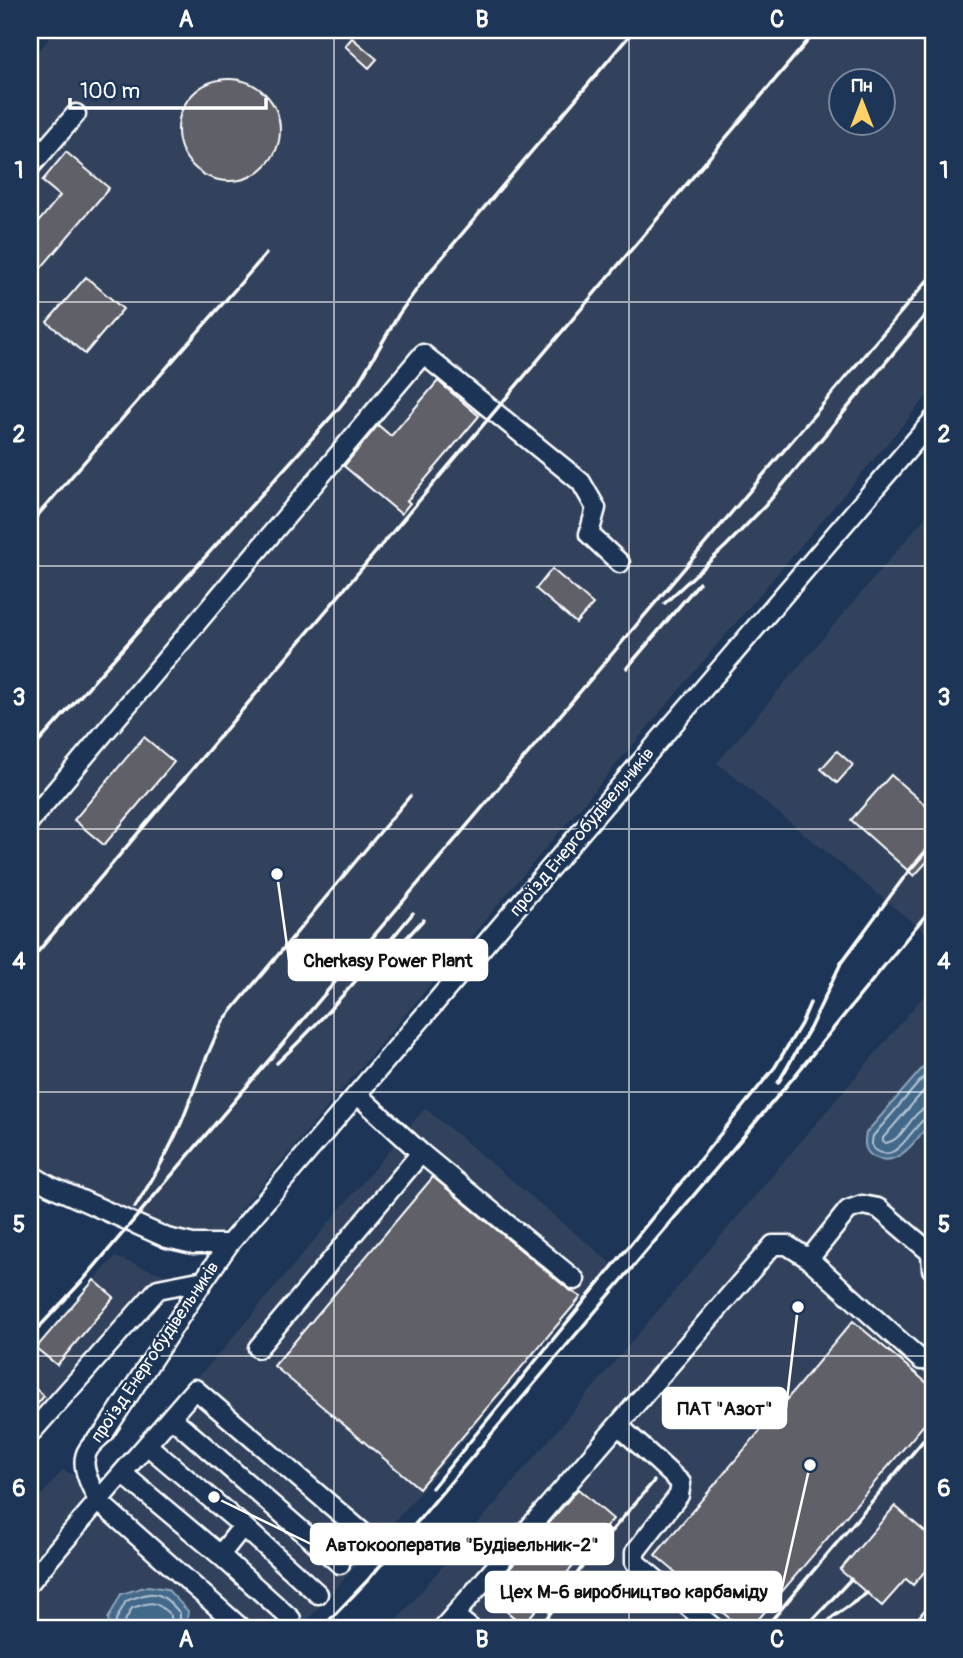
<svg xmlns="http://www.w3.org/2000/svg" width="963" height="1658" viewBox="0 0 963 1658" font-family="Pangolin,sans-serif">
<style>
.built{fill:#30425c;fill-rule:evenodd}
.water{fill:#42688a;stroke:#8ea4b9;stroke-width:2}
.lines{fill:none;stroke-linecap:round;stroke-linejoin:round}
.shore{stroke:#b3c3d0;stroke-width:2}
.building{fill:#5e6068;stroke:#fff;stroke-width:2}
.minor-casing{stroke:#fff;stroke-width:23}
.minor{stroke:#1d3557;stroke-width:18}
.rail{stroke:#fff;stroke-width:3.5}
.grid{fill:none;stroke:#fff;stroke-width:2;stroke-opacity:0.55}
.labels{text-anchor:middle;dominant-baseline:central;stroke-width:5;stroke-linejoin:round;paint-order:stroke}
.street-label{font-size:18px;fill:#fff;stroke:#1d3557}
.leader{fill:none;stroke:#fff;stroke-width:2.5}
.callout-dot{fill:#fff;stroke:#1d3557;stroke-width:2.5}
.callout{fill:#fff;stroke:#fff;stroke-width:2.5}
.callout-label{font-size:19px;text-anchor:middle;font-weight:bold;fill:#111}
.neatline{fill:none;stroke:#fff;stroke-width:2.5}
.grid-label{font-size:23px;text-anchor:middle;font-weight:bold;fill:#fff}
</style>
<rect width="100%" height="100%" fill="#1d3557"/>
<filter id="ink" filterUnits="userSpaceOnUse"><feTurbulence type="fractalNoise" baseFrequency=".0143" numOctaves="2"/><feDisplacementMap in="SourceGraphic" scale="14" xChannelSelector="R" yChannelSelector="G"/><feConvolveMatrix kernelMatrix="1 2 1 2 8 2 1 2 1" color-interpolation-filters="sRGB"/></filter>
<g filter="url(#ink)">
<path class="built" d="M56,30H933V389L222,1232L186,1234L120,1206L37,1168L30,1162V61ZM841,80H883V122H841Z
M933,508V939L717,763Z
M933,985V1628H390Z
M425,1108L612,1264L404,1511L301,1628H30V1508L63,1470L99,1486L219,1354Z
M115,1257L176,1279L30,1452V1353L36,1348L94,1280Z"/>
<path class="water" d="M933,1056V1119C920,1135 899,1170 874,1157C864,1152 864,1143 866,1133Z
M148,1586L167,1589L188,1611L186,1628H110L108,1619L121,1594Z"/>
<g class="lines">
<path class="shore" d="M933,1066L873,1136C872,1142 870,1147 877,1151C901,1165 914,1117 933,1115
M933,1080L883,1138V1142L886,1143C907,1139 910,1108 933,1106
M116,1628V1620L126,1601C155,1590 159,1590 180,1613V1628
M125,1628V1621L132,1608C152,1601 156,1600 171,1616V1628"/>
</g>
<path class="building" d="M352,38L377,59L369,68L345,46Z
M178 130a51 51 0 1 1 102 0a51 51 0 1 1-102 0Z
M66,152L109,188L30,281V232L60,196L42,181Z
M86,277L123,309L85,354L47,322Z
M438,381L479,416L407,501L410,503L401,514L344,466L378,425L391,436Z
M552,569L593,604L576,623L536,589Z
M144,737L174,762L104,845L74,820Z
M837,751L853,765L837,783L821,769Z
M891,775L933,812V855L914,876L851,820Z
M433,1177L568,1289L581,1297L419,1488L274,1366Z
M94,1280L114,1297L57,1365L36,1348Z
M853,1321L933,1388V1414L751,1628H741L655,1555Z
M30,1384L44,1396L30,1413Z
M578,1489L613,1519L523,1625L487,1595Z
M895,1506L933,1539V1562L913,1585L906,1579L882,1606L840,1570Z"/>
<g class="lines">
<g class="minor-casing">
<path id="minor" d="M30,167L76,114
M30,821L423,354L581,482L596,508L589,534L620,563
M358,1095L421,1153L575,1280
M30,1174L50,1186L167,1238L193,1244H229
M809,1259L848,1210L862,1205L878,1208L931,1253L932,1269
M258,1348L421,1153
M171,1417L340,1564
M618,1425L681,1483L679,1495L635,1552V1562L714,1628
M30,1434L158,1289L204,1280
M147,1445L243,1526L318,1594
M122,1473L220,1555L291,1619
M220,1555L243,1526
M30,1582L98,1501L195,1389L368,1537
M454,1615L470,1628
M241,1628L98,1501C92,1487 78,1465 88,1450C91,1444 99,1438 104,1433L204,1280L229,1244L933,420
M443,1628L773,1245H787L809,1259L921,1360H931L933,1357
M923,1628L933,1616"/>
</g>
<use href="#minor" class="minor"/>
<path class="rail" d="M30,524L266,254
M665,603L726,546L765,506L933,306
M627,668L699,583
M30,752L339,408L359,382L399,314L424,279L634,30
M30,961L817,30
M378,969L423,920
M277,1063C327,1016 370,965 413,913
M778,1083L810,1028L841,963L908,872L933,843
M135,1207C153,1179 169,1151 182,1121C196,1087 206,1052 224,1020L410,796
M30,1336L43,1323L84,1279L933,274
M432,1488L775,1067L801,1024L810,1003
M322,1628L368,1580L793,1078L933,906
M540,1628L586,1561L654,1481
M765,1628L933,1429
M805,1628L851,1579
M822,1628L833,1617L867,1593"/>
</g>
</g>
<path class="grid" d="M334,30V1628M629,30V1628M30,302H933M30,566H933M30,829H933M30,1092H933M30,1356H933"/>
<g class="labels">
<g class="street-label">
<text transform="translate(582 832) rotate(-50)">проїзд Енергобудівельників</text>
<text transform="translate(155 1352) rotate(-56)">проїзд Енергобудівельників</text>
</g>
</g>
<path class="leader" d="M277 874L289 960M798 1307L786 1408M214 1497L311 1544M810 1465L781 1592"/>
<g class="callout-dot">
<circle cx="277" cy="874" r="7"/>
<circle cx="798" cy="1307" r="7"/>
<circle cx="214" cy="1497" r="7"/>
<circle cx="810" cy="1465" r="7"/>
</g>
<g class="callout">
<rect x="289" y="940" width="198" height="40" rx="7"/>
<rect x="663" y="1388" width="123" height="40" rx="7"/>
<rect x="311" y="1524" width="302" height="40" rx="7"/>
<rect x="486" y="1572" width="295" height="40" rx="7"/>
</g>
<g class="callout-label">
<text x="388" y="967">Cherkasy Power Plant</text>
<text x="725" y="1415">ПАТ "Азот"</text>
<text x="462" y="1551">Автокооператив "Будівельник-2"</text>
<text x="634" y="1598">Цех М-6 виробництво карбаміду</text>
</g>
<rect width="963" height="1658" fill="none" stroke="#1d3557" stroke-width="77"/>
<g transform="translate(862 102)"><circle r="33" fill="#1d3557" stroke="#77869a" stroke-width="2"/>
<path d="M0-5L12 26L0 18L-12 26Z" fill="#ffd166"/>
<text y="-10" font-size="19" font-weight="bold" text-anchor="middle" fill="#ffffff">Пн</text>
</g>
<path d="M70 98v10h196v-10" fill="none" stroke="#ffffff" stroke-width="3.5"/>
<text x="80" y="98" font-size="21" fill="#ffffff" stroke="#1d3557" stroke-width="5" paint-order="stroke">100 m</text>
<rect x="38" y="38" width="887" height="1582" class="neatline"/>
<g class="grid-label">
<text x="186" y="27">A</text>
<text x="482" y="27">B</text>
<text x="777" y="27">C</text>
<text x="19" y="178">1</text>
<text x="944" y="178">1</text>
<text x="19" y="442">2</text>
<text x="944" y="442">2</text>
<text x="19" y="705">3</text>
<text x="944" y="705">3</text>
<text x="19" y="969">4</text>
<text x="944" y="969">4</text>
<text x="19" y="1232">5</text>
<text x="944" y="1232">5</text>
<text x="19" y="1496">6</text>
<text x="944" y="1496">6</text>
<text x="186" y="1647">A</text>
<text x="482" y="1647">B</text>
<text x="777" y="1647">C</text>
</g>
</svg>
